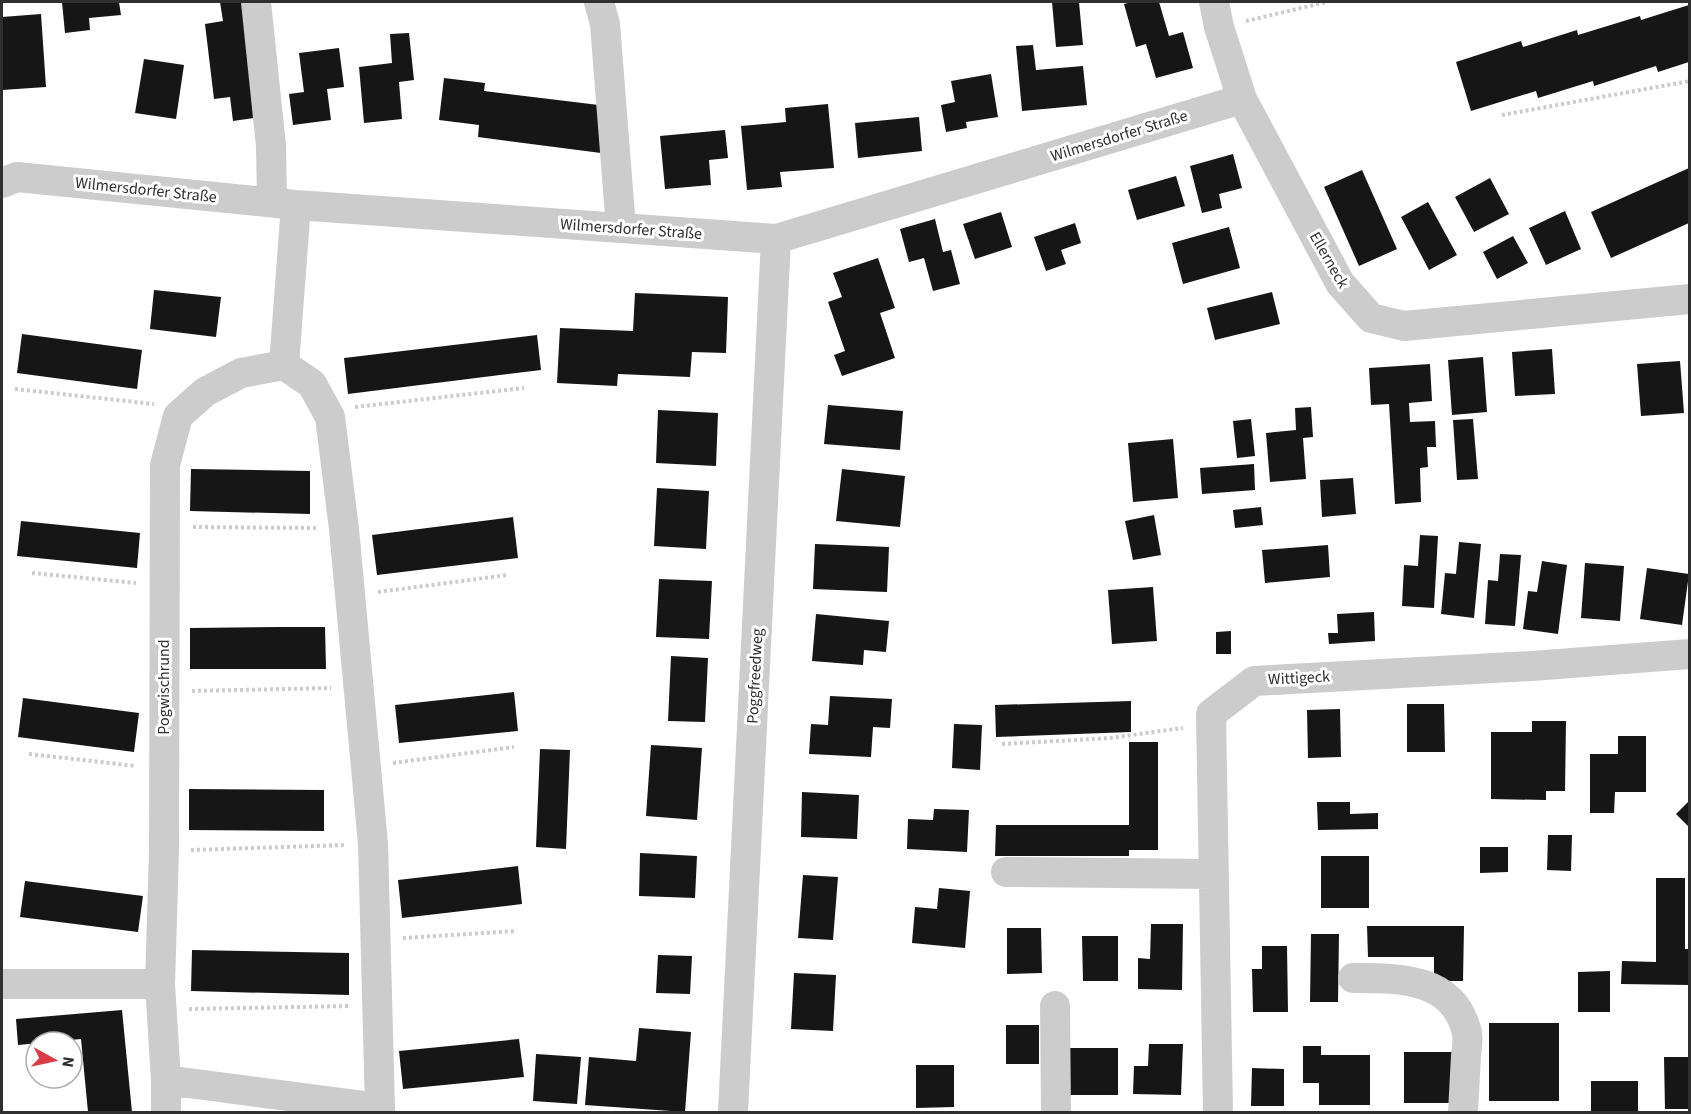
<svg xmlns="http://www.w3.org/2000/svg" width="1691" height="1114" viewBox="0 0 1691 1114" font-family="'Source Sans 3',sans-serif">
<style>
.building{fill:#161616}
.lines{fill:none;stroke-linecap:round;stroke-linejoin:round}
.path{stroke:#ccc;stroke-width:4;stroke-dasharray:3 3;stroke-linecap:butt}
.minor{stroke:#ccc;stroke-width:30}
.labels{text-anchor:middle;dominant-baseline:central;stroke-width:6;stroke-linejoin:round;paint-order:stroke}
.street-label{font-size:16px;fill:#2f2f2f;stroke:#fff}
</style>
<rect width="100%" height="100%" fill="#fff"/>
<path class="building" d="M62,2H119L121,15L89,18L90,30L65,33Z
M220,2H242L254,118L233,121L230,97L214,99L205,24L223,21Z
M1052,2H1079L1083,45L1056,47Z
M1132,2H1159L1169,36L1183,32L1193,68L1156,78L1146,44L1136,47L1124,4Z
M1689,5V62L1658,72L1656,66L1594,86L1593,81L1538,98L1536,91L1471,111L1456,62L1521,41L1523,47L1577,30L1578,35L1640,16L1641,20Z
M41,14L46,87L2,90V17Z
M409,33L414,80L399,82L402,119L364,123L359,67L392,63L390,34Z
M1033,45L1036,70L1083,66L1087,105L1022,111L1016,46Z
M339,48L344,87L327,89L331,120L293,125L289,94L304,92L299,53Z
M144,59L184,65L176,119L135,113Z
M991,74L998,117L966,122L967,128L946,132L941,105L955,102L951,81Z
M444,78L485,83L484,91L607,106L601,153L478,137L479,125L439,120Z
M828,104L834,168L780,172L782,187L747,190L741,126L786,122L785,108Z
M919,117L922,151L858,158L855,123Z
M725,130L728,158L709,160L711,185L665,189L660,136Z
M1233,154L1242,188L1219,194L1222,208L1202,213L1190,166Z
M1689,168V223L1611,258L1591,212Z
M1362,170L1397,249L1359,266L1324,187Z
M1176,176L1185,206L1137,220L1128,190Z
M1490,178L1509,214L1474,232L1455,197Z
M1428,202L1457,255L1429,270L1401,217Z
M1565,211L1581,249L1546,265L1529,228Z
M1001,212L1012,247L975,259L963,224Z
M935,219L943,252L951,250L960,284L933,291L924,258L909,262L900,229Z
M1075,223L1081,243L1061,250L1066,264L1046,271L1034,237Z
M1229,227L1240,268L1183,284L1172,243Z
M1513,236L1528,263L1497,279L1483,252Z
M878,258L895,308L880,313L895,358L842,376L834,355L845,351L828,302L842,297L833,273Z
M154,290L221,297L216,337L150,329Z
M1272,292L1280,324L1215,340L1207,308Z
M635,293L728,297L726,353L692,352L690,377L618,374L617,386L557,383L560,328L633,331Z
M22,334L142,350L137,389L17,373Z
M537,335L541,370L348,394L344,358Z
M1552,349L1555,394L1515,396L1512,352Z
M1483,357L1487,412L1452,415L1448,360Z
M1680,361L1684,413L1641,416L1637,364Z
M1430,364L1432,401L1409,403L1410,422L1435,421L1436,447H1427L1428,467L1420,468L1421,502L1395,504L1389,404L1371,405L1369,368Z
M828,405L903,411L900,450L824,444Z
M1311,407L1313,437L1303,438L1306,479L1270,482L1266,433L1296,430L1295,408Z
M658,410L718,413L716,466L656,463Z
M1251,419L1255,456L1237,458L1233,421Z
M1473,419L1478,479L1457,480L1453,420Z
M1173,439L1178,498L1133,502L1128,443Z
M1254,464L1255,490L1202,494L1200,468Z
M191,469L310,471V514L190,511Z
M842,469L905,476L900,527L836,521Z
M1353,478L1356,514L1322,517L1320,480Z
M657,488L709,491L706,549L654,546Z
M1261,507L1263,525L1235,528L1233,510Z
M1154,515L1161,555L1133,560L1125,521Z
M513,517L518,558L377,575L372,535Z
M21,521L140,533L137,568L17,556Z
M1420,535L1438,536L1434,608L1402,606L1404,565L1418,566Z
M1459,542L1481,544L1474,618L1441,614L1445,573L1456,574Z
M815,544L889,547L887,592L813,589Z
M1328,545L1330,577L1265,583L1262,550Z
M1500,554L1521,555L1515,626L1485,624L1488,580L1498,581Z
M1542,561L1567,565L1558,634L1523,629L1528,591L1537,592Z
M1585,563L1624,566L1620,621L1581,618Z
M1647,568L1689,574L1682,625L1640,619Z
M659,579L712,581L709,639L656,637Z
M1153,587L1157,641L1112,644L1108,590Z
M1374,612L1375,641L1329,644L1328,633H1338L1337,614Z
M816,614L889,621L886,652L864,650L863,665L812,661Z
M280,627H325L326,669H190V628Z
M1231,631V654H1216V632Z
M671,656L708,658L705,722L668,721Z
M514,692L518,731L399,743L395,705Z
M830,696L892,699L890,728L873,727L871,757L809,754L811,724L828,725Z
M23,698L139,713L134,752L18,737Z
M1131,701V732L996,737L995,705Z
M1407,704H1444L1445,752H1407Z
M1340,709L1341,757L1308,758L1307,710Z
M1532,721H1566L1565,791H1546V800L1491,799V732H1532Z
M954,724L982,725L980,770L952,768Z
M1618,736H1646V792H1615L1614,813H1590V754H1618Z
M1129,742H1158V850H1129V856H995L996,825H1129Z
M651,745L702,748L697,820L646,816Z
M540,749L570,750L566,849L536,847Z
M189,789L324,790V831L189,830Z
M802,792L859,795L857,839L801,837Z
M1689,801V827L1676,814Z
M1317,802H1350V814L1378,813V829L1318,830Z
M934,809L969,810L967,852L907,849L908,819L933,820Z
M1548,835H1572L1571,871L1547,870Z
M1480,847H1508V872L1480,873Z
M640,853L697,856L695,898L639,896Z
M1321,856H1369V908H1321Z
M518,866L522,904L402,918L398,880Z
M803,875L838,877L833,940L798,938Z
M1656,878H1685V949H1689V985L1621,984L1622,961L1656,962Z
M25,881L143,896L138,932L20,917Z
M939,888L970,891L965,948L912,943L915,907L937,909Z
M1151,924H1183L1182,990L1138,989V958L1150,959Z
M1367,926H1464L1463,981H1434V957H1368Z
M1007,928H1041L1042,973L1007,974Z
M1311,934H1339L1338,1002H1310Z
M1082,936H1118V981H1083Z
M1262,946H1287L1288,1012H1253L1252,969H1262Z
M192,950L349,953V995L191,991Z
M658,955L692,956L690,994L656,993Z
M1610,971V1012H1578V972Z
M794,973L836,975L833,1031L791,1029Z
M122,1010L132,1112H88L81,1039L18,1045L16,1019Z
M1489,1023H1559V1101H1489Z
M1006,1025H1039V1064H1006Z
M639,1028L691,1032L685,1112L585,1105L589,1057L636,1061Z
M519,1039L524,1077L403,1089L399,1051Z
M1149,1044H1183L1181,1095L1133,1094L1134,1066H1148Z
M1303,1046H1321V1055H1370V1105H1319V1083H1303Z
M1069,1048H1118V1095H1069Z
M1404,1052H1455V1103H1404Z
M536,1054L581,1057L577,1104L533,1101Z
M1664,1057H1689V1109H1665Z
M916,1065H954V1107L916,1108Z
M1252,1068L1284,1069V1106H1251Z
M1591,1081H1638V1112H1591Z"/>
<g class="lines">
<path class="path" d="M1246,21L1327,2
M1502,115L1690,81
M15,389L154,404
M355,407L524,388
M193,527L317,528
M32,573L136,583
M378,592L508,575
M192,691L331,688
M1002,744L1110,738L1183,728
M29,754L136,766
M393,763L514,747
M191,850L346,845
M403,938L517,931
M189,1009L350,1006"/>
<path class="minor" d="M256,2L271,146L272,202
M599,2L605,24L621,228
M1214,2L1219,27L1242,99L1340,283L1371,318L1404,326L1690,299
M2,183L17,177L296,205L776,239L1242,99
M284,365L296,205
M1006,872L1213,874
M1353,978C1399,978 1454,977 1467,1033C1468,1040 1467,1049 1466,1056C1465,1075 1464,1094 1463,1112
M2,984H160
M1055,1006L1056,1112
M166,1080L380,1108V1112
M166,1112V1080L160,984L164,851L165,465L178,416L205,392L241,373L284,365L312,384L330,417L344,529L373,844L380,1108
M733,1112L776,239
M1218,1112L1211,714L1254,681L1532,666L1690,654"/>
</g>
<g class="labels">
<g class="street-label">
<text transform="translate(1119 136) rotate(-17)">Wilmersdorfer Straße</text>
<text transform="translate(146 190) rotate(6)">Wilmersdorfer Straße</text>
<text transform="translate(631 229) rotate(4)">Wilmersdorfer Straße</text>
<text transform="translate(1329 260) rotate(60)">Ellerneck</text>
<text transform="translate(755 676) rotate(-87)">Poggfreedweg</text>
<text transform="translate(1299 678) rotate(-3)">Wittigeck</text>
<text transform="translate(164 687) rotate(-90)">Pogwischrund</text>
</g>
</g>
<rect width="1691" height="1114" fill="none" stroke="#2f2f2f" stroke-width="6"/>
<g transform="translate(54 1060) rotate(98)"><circle r="28" fill="#ffffff" stroke="#acacac" stroke-width="1.5"/>
<path d="M0-4.5L10 22L0 15L-10 22Z" fill="#da3d44"/>
<text y="-9" font-size="16" font-weight="bold" text-anchor="middle" fill="#2f2f2f">N</text>
</g>
</svg>
